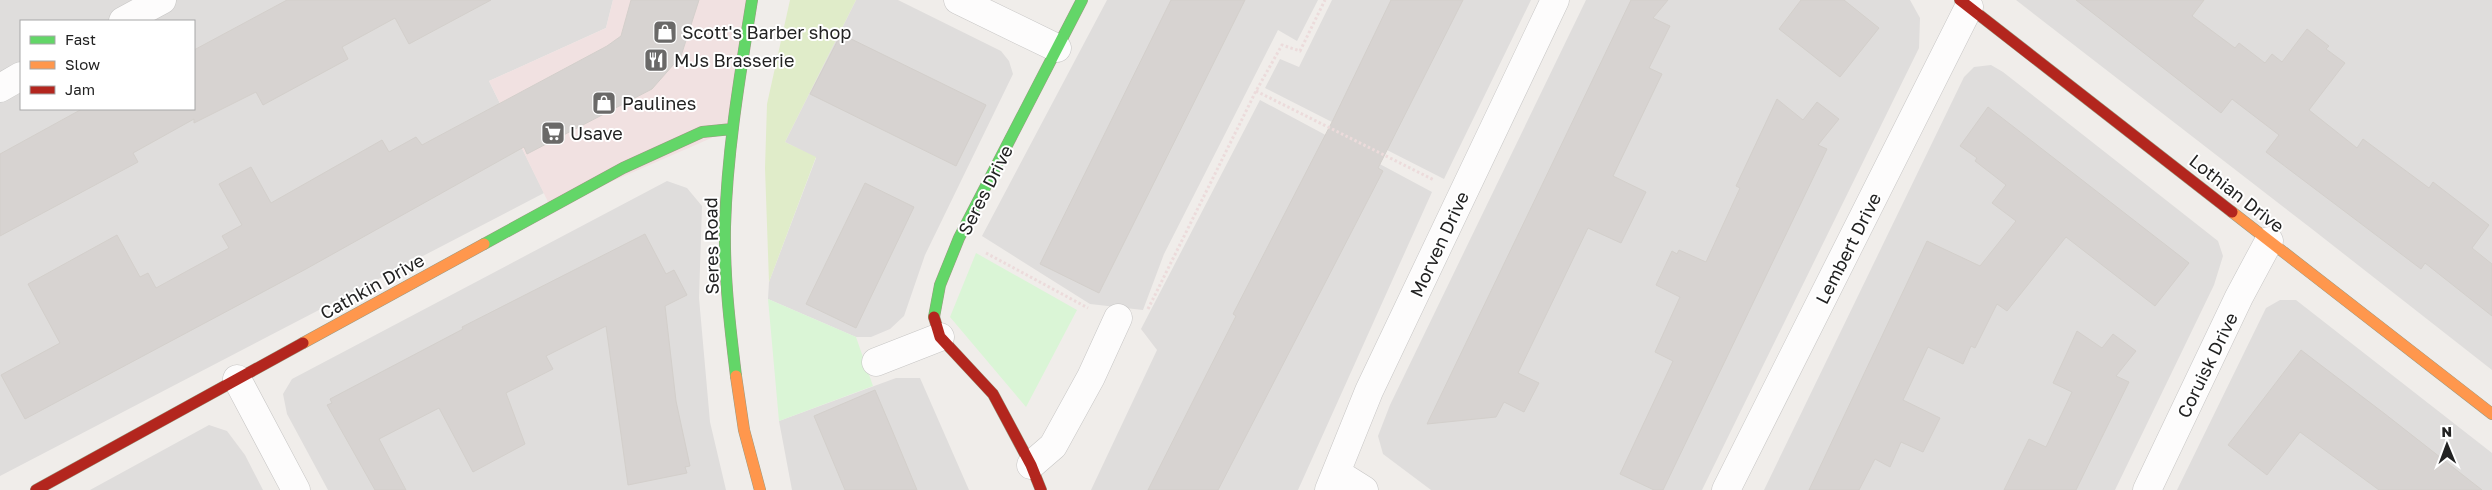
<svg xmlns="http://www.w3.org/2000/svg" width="2492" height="490" viewBox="0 0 2492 490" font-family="'Golos Text',sans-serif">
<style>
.residential{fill:#dfdddc;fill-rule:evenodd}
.commercial{fill:#f1e1e1}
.grass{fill:#e0ecc9}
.park{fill:#daf5d6}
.building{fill:#d7d3d1;stroke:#d3cfcb}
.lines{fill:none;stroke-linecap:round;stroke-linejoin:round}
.street-casing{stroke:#c7c6c5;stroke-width:29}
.fast-casing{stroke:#9b9a81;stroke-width:12}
.slow-casing{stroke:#9b9a81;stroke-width:12}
.jam-casing{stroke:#9b9a81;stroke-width:12}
.path{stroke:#ecdbdb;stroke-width:3;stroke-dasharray:2.5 2.5;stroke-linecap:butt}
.street{stroke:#fdfcfc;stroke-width:28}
.fast{stroke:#63d668;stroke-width:11}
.slow{stroke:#ff974d;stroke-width:11}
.jam{stroke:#b3261e;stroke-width:11}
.labels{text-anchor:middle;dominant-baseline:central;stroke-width:4;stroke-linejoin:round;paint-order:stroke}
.poi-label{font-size:18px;fill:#222;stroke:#fff;text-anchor:start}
.street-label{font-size:18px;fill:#222;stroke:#fff}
</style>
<rect width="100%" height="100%" fill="#f0edea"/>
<path class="residential" d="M0,0H613L606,28L489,81L544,193L0,476ZM21,21H194V109H21Z
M856,0H898L1001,51L1009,61L1013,74L925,255L904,316L890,329L871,337H856L768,299L769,282L816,158L785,142Z
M1107,0H1318L1297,41L1278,30L1164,254L1143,310L1090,304L982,236Z
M1332,0H1531L1444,179L1265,88L1280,59L1299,67Z
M1586,0H1910L1920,18L1919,48L1702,490H1431L1383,454L1378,436L1390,405Z
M2016,0H2492V370L2312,229Z
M1991,65L2003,72L2218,241L2223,256L2214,285L2115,490H1764L1964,77L1974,67Z
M1260,100L1432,192L1298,490H1091L1157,350L1141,329Z
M667,181L687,188L702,206L699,298L710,422L726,490H328L287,414L283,394L292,379Z
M2280,300H2296L2492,453V490H2177L2266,308Z
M896,378H920L969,490H792L779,421Z
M209,425L227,431L245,455L263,490H90Z"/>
<path class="commercial" d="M613,0H752L732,129L551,208L489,81L606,28Z"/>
<path class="grass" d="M790,0H856L785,142L816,157L769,282L765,168L767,104Z"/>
<path class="park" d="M976,253L1077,310L1026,407L950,317Z
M768,299L856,337L873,386L779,421Z"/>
<path class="building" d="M287,0H491L409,44L395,18L342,47L348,59L263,105L256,92L194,123V119L133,153L138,162L0,236V154L82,109H194V50Z
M631,0H699L681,56L652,89L527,154L524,147L306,269L25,419L1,375L60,343L28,284L117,235L140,277L148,273L156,288L229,248L222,236L242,225L219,184L251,167L271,203L382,140L389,152L416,137L422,145L607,46L621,36Z
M1171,0H1245L1099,293L1040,264Z
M1391,0H1463L1378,168L1383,171L1218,490H1148L1236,316L1233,314L1333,120Z
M1631,0H1668L1653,18L1670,26L1649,68L1662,74L1613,176L1646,192L1621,243L1588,228L1518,373L1539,383L1524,412L1504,402L1496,417L1427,424Z
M1801,0H1844L1879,28L1840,77L1779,29Z
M2076,0H2204L2192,16L2235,48L2239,43L2265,63L2272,54L2282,62L2307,29L2329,46L2326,49L2345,63L2309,110L2357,148L2363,139L2429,188L2433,182L2489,225L2472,248L2492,264V316L2425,263L2421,269L2266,152L2279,135L2232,99L2221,113Z
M841,34L986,105L956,166L810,94Z
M1777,99L1803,120L1817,102L1839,119L1818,145L1827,149L1663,490H1654L1620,474L1673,361L1655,352L1680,297L1656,285L1672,251L1677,254L1679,250L1706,262L1740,188L1736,186Z
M1988,107L2189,263L2155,306L2066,237L2007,311L1997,304L1975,348L1971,346L1963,364L1928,347L1903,400L1940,418L1923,452L1901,442L1890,467L1875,459L1859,490H1809L1927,241L1980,266L2016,221L1992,203L2006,185L1975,161L1977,158L1960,146Z
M865,183L914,207L856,328L806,304Z
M645,234L666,274L674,270L687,295L665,306L676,401L690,466L685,467L687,473L628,485L606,326L546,356L553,369L506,393L525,444L473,472L439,408L379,439L406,490H375L327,405L332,403L330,399L463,329L462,327Z
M2077,331L2102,348L2113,334L2136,351L2116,376L2129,382L2076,490H2004L2029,439L2046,447L2072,392L2053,383Z
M2301,350L2385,414L2482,490H2379L2300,432L2267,475L2228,445Z
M875,390L892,430L917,490H845L814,416Z"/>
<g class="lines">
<g class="street-casing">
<path id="street" d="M958,0L1057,48
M123,21L162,0
M0,88L21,76
M876,362L940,337
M237,379L296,490
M1031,465L1053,446L1091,377L1118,318
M1337,473L1364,490
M1329,490L1369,391L1555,0
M1726,490L1969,7
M2147,490L2239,297L2269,241"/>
</g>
<g class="fast-casing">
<path id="fast" d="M484,244L623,168L702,132L732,129
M934,317L940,285L959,238L1082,0
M736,376C730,327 724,276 725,227C727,151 740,75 752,0"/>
</g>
<g class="slow-casing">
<path id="slow" d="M2232,212L2492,414
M303,343L484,244
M736,376L744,430L760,490"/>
</g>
<g class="jam-casing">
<path id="jam" d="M1960,0L2232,212
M934,317L940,337L993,394L1031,465L1041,490
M36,490L303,343"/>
</g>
<path class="path" d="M1256,91L1434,180
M986,253L1088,308
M1148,309L1256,91L1282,45L1300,51L1325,0"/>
<use href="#street" class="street"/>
<use href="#fast" class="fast"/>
<use href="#slow" class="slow"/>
<use href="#jam" class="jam"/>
</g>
<defs>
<g id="shop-square" transform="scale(1.25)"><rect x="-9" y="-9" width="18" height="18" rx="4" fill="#6a6968" stroke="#fff"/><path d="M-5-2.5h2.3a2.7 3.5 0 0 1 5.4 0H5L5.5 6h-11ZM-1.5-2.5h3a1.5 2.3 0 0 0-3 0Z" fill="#fff"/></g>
<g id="restaurant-square" transform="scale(1.25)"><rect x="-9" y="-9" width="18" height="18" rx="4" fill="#6a6968" stroke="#fff"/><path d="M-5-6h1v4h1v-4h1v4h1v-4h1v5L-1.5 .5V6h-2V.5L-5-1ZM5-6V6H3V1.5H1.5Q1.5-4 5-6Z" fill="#fff"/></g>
<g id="supermarket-square" transform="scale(1.25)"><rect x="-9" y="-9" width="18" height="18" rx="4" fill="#6a6968" stroke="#fff"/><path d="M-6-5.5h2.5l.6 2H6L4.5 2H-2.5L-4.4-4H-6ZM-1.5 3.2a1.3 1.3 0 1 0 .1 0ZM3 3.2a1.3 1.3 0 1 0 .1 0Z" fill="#fff"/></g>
</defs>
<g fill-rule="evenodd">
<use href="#shop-square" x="665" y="32"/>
<use href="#restaurant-square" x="656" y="60"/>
<use href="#shop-square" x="604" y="103"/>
<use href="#supermarket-square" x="553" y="133"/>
</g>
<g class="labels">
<g class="poi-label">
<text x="682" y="32">Scott's Barber shop</text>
<text x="674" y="60">MJs Brasserie</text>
<text x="622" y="103">Paulines</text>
<text x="570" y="133">Usave</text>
</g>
<g class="street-label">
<text transform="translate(985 190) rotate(-63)">Seres Drive</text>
<text transform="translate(2237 193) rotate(38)">Lothian Drive</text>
<text transform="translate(1439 244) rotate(-65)">Morven Drive</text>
<text transform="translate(711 246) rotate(-91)">Seres Road</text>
<text transform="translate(1848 248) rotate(-63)">Lembert Drive</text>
<text transform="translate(372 286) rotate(-29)">Cathkin Drive</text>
<text transform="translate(2207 365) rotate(-64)">Coruisk Drive</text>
</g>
</g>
<rect x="20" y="20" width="175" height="90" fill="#ffffff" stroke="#a7a7a7"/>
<rect x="30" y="36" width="25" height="8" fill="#63d668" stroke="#a7a7a7"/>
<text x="65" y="45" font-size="15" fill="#222222">Fast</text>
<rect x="30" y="61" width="25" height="8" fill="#ff974d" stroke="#a7a7a7"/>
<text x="65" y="70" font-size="15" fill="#222222">Slow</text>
<rect x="30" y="86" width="25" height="8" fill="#b3261e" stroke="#a7a7a7"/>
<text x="65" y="95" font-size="15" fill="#222222">Jam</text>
<g transform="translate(2447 445) rotate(359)" stroke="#ffffff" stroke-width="4" paint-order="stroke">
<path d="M0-4L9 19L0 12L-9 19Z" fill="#222222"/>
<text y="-8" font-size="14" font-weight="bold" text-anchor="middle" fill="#222222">N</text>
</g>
</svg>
